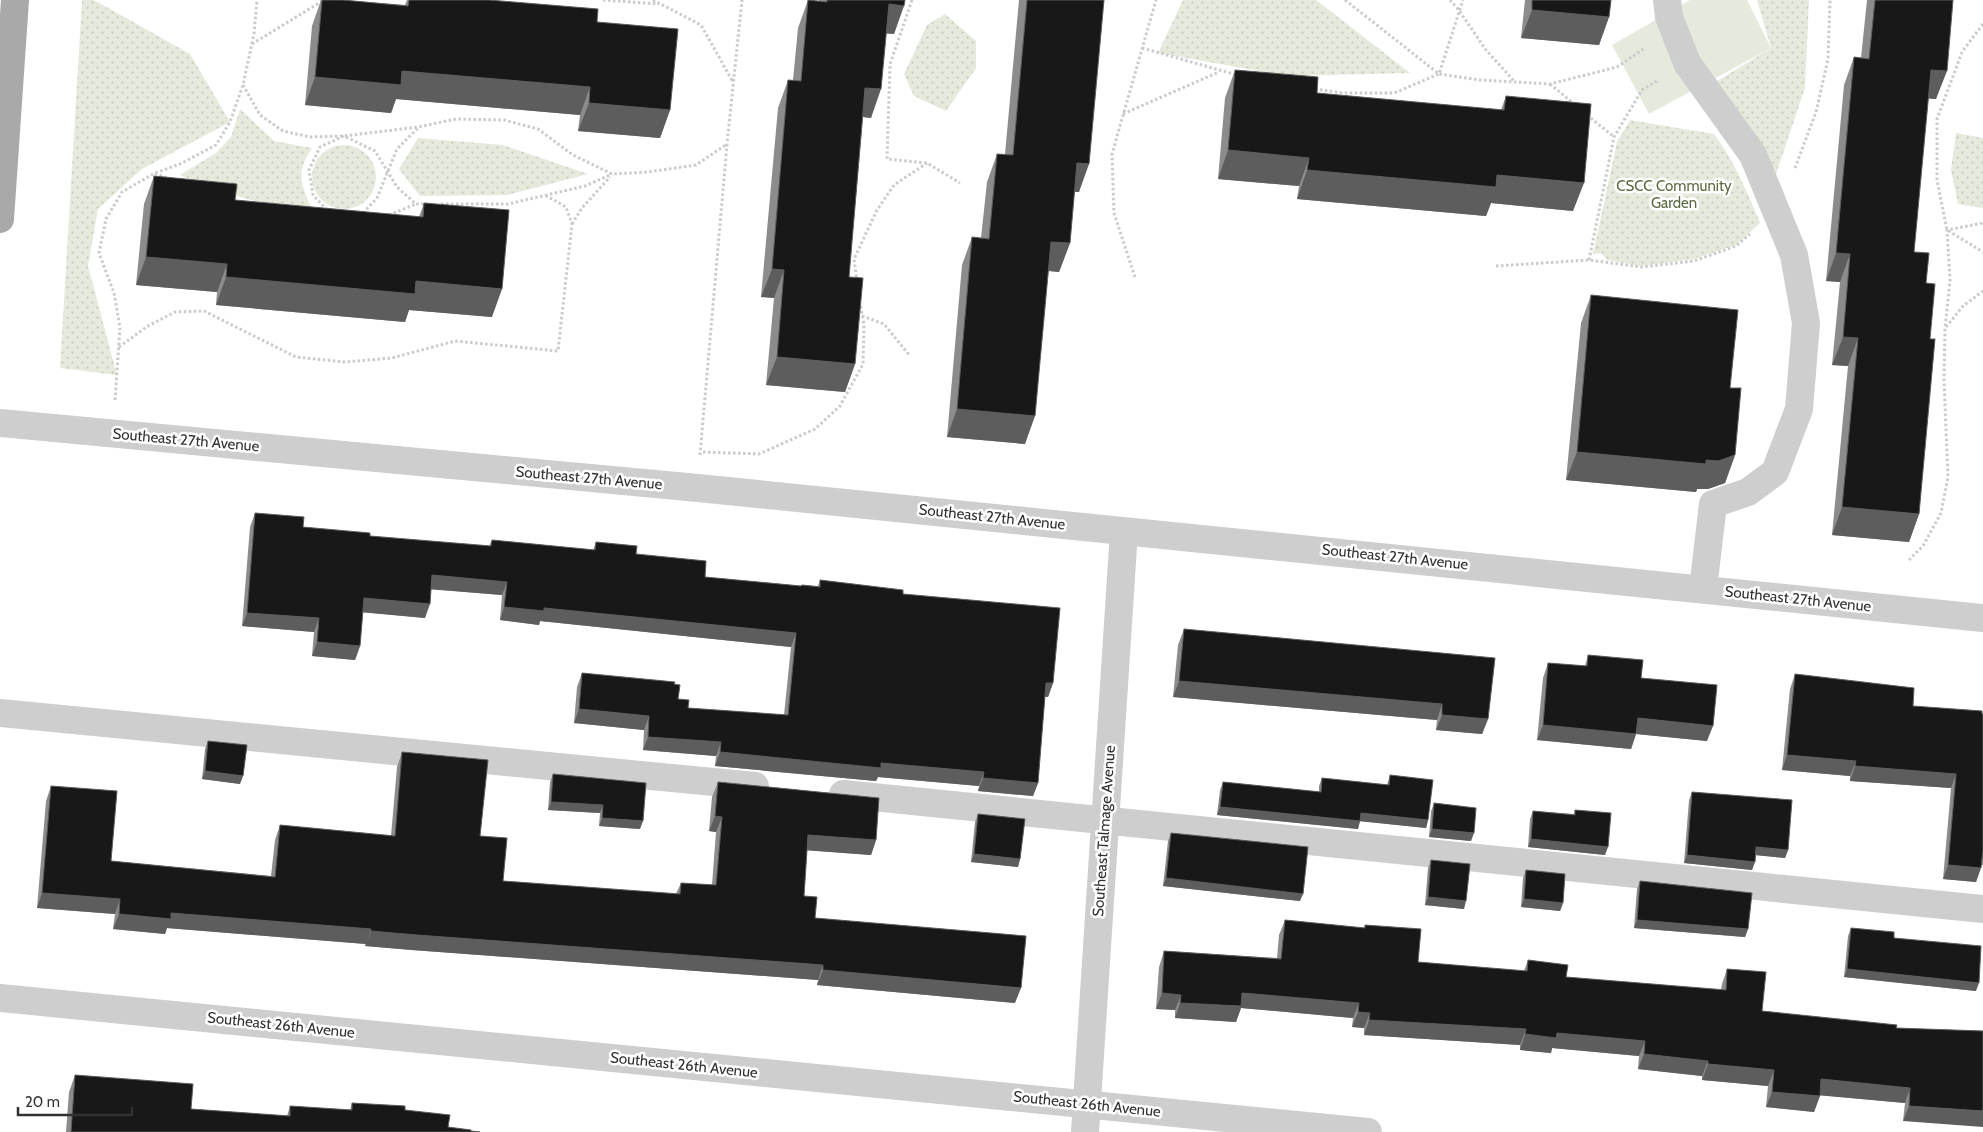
<svg xmlns="http://www.w3.org/2000/svg" width="1983" height="1132" viewBox="0 0 1983 1132" font-family="Cabin,sans-serif">
<style>
.park{fill:url(#park-dots)}
.pitch{fill:#e6eadd}
.lines{fill:none;stroke-linecap:round;stroke-linejoin:round}
.path{stroke:#cbcbcb;stroke-width:3;stroke-dasharray:2.5 2.5;stroke-linecap:butt}
.minor{stroke:#cecece;stroke-width:28}
.major{stroke:#a9a9a9;stroke-width:28}
.wall{fill:#8c8c8c}
.shaded-wall{fill:#5d5d5d}
.building{fill:#181818;stroke:#5d5d5d}
.labels{text-anchor:middle;dominant-baseline:central;stroke-width:5;stroke-linejoin:round;paint-order:stroke}
.park-label{font-size:15px;fill:#5b6b40;stroke:#fff}
.street-label{font-size:15px;fill:#313131;stroke:#fff}
</style>
<defs>
<pattern id="park-dots" width="8" height="8" patternUnits="userSpaceOnUse" patternTransform="scale(1.25)"><rect width="8" height="8" fill="#e6eadd"/><path d="M2 2h.1M6 6h.1" fill="none" stroke="#c6c9be" stroke-width="1.8" stroke-linecap="round"/></pattern>
</defs>
<rect width="100%" height="100%" fill="#fff"/>
<path class="park" d="M82,0H94L190,54L230,122L142,169L98,209L88,266L117,375L60,368Z
M1183,0H1316L1410,73L1287,76L1158,53Z
M1757,0H1809L1805,88L1773,183L1714,83L1771,48Z
M945,14L976,41V68L946,111L914,96L904,74L927,25Z
M240,109L274,141L312,148C294,174 302,186 313,212C264,206 225,194 180,175L216,153L231,137Z
M1630,120L1714,134C1734,161 1747,191 1760,223L1736,245L1694,259L1641,266L1607,260L1601,253L1593,254L1617,142Z
M1956,133L1983,138V208L1958,204L1951,170Z
M418,138L503,145L588,174L507,195L420,196L399,169Z
M312 177a32 32 0 1 1 64 0a32 32 0 1 1-64 0Z"/>
<path class="pitch" d="M1690,0H1747L1771,48L1649,114L1612,45Z"/>
<g class="lines">
<path class="path" d="M603,0L659,4
M653,0L701,25L733,82
M912,0L890,64L887,159L927,163L960,183
M1345,0L1439,74L1480,80L1550,84L1617,67L1645,48
M1450,0L1458,9L1486,50L1514,81
M1983,24L1962,52L1937,119V180L1947,230L1983,252
M252,44L324,0
M1142,48L1237,75
M1550,84L1573,103
M243,85L260,115L283,131L310,137L344,136L418,127L456,119L504,120L538,129L573,155L612,174L648,172L696,165L727,144
M1315,89L1343,93H1394L1439,74L1463,0
M1123,114L1219,72
M1587,115L1614,137
M1795,168L1816,112L1828,59L1830,0
M155,173L167,178
M441,204H508L585,186L612,174
M327,210L313,195L309,170L320,147L344,136L375,151L397,187L416,204H427
M363,213L377,198L397,149L418,128
M389,215L416,204
M572,224L582,208L610,177
M1589,260L1614,137L1642,90L1659,80
M1496,266L1589,260L1641,267L1694,261L1736,246L1750,234
M1135,277L1114,213L1112,154L1156,0
M857,282L854,259L877,210L894,185L927,163
M862,316L884,324L910,356
M1946,327L1963,306L1983,291
M119,347L148,326L175,312L204,311L296,357L345,362L392,358L455,341L558,351L572,224L566,207L545,195
M115,400L120,328L114,293L99,253L106,219L122,192L155,173L180,164L216,145L230,122L243,85L254,34L257,0
M703,452L759,454L815,429L840,406L863,364L864,325L860,303
M700,455L727,144L742,0
M1909,560L1923,546L1941,513L1948,477L1944,381L1945,328L1950,280L1947,230L1983,223"/>
<path class="minor" d="M1667,0L1669,17L1687,63L1753,155L1794,255L1806,323L1799,409L1775,472L1748,492L1713,504L1703,589
M0,423L698,488L1983,618
M0,713L755,786
M843,794L1983,909
M0,998L1368,1132
M1085,1132L1124,531"/>
<path class="major" d="M0,219L15,0"/>
</g>
<path class="wall" d="M321,0H343L405,5L407,0H489L597,22L670,110L660,138L578,131L580,115L396,99L391,113L305,105L312,26Z
M808,0L819,1V0H905L894,34L886,33L871,118L863,117L849,277L855,364L845,392L766,385L774,298L761,297L778,108L788,80H793L798,28Z
M1019,0H1104L1079,192H1074L1070,243L1059,272L1048,271L1025,444L947,437L962,265L972,237L981,238L987,182L997,154H1005Z
M1525,0H1611L1609,17L1599,45L1521,38Z
M1867,0H1953L1936,99L1928,98L1914,252L1926,283L1930,339L1919,514L1909,542L1832,535L1848,366L1832,365L1840,282L1826,281L1844,85L1854,57L1861,58Z
M1235,70L1317,93L1501,110L1506,96L1573,211L1491,203L1486,216L1297,199L1299,186L1218,179L1225,98Z
M154,176L235,200L419,217L424,203L492,317L409,310L405,322L216,305L217,292L136,285L144,204Z
M1591,295L1730,388L1735,455L1725,483L1708,489H1697L1696,492L1566,480L1581,323Z
M255,513L303,527L370,536L489,546L492,540L593,550L596,542L636,554L705,577L801,586L802,585L818,586L820,580L903,594L1053,683L1048,697H1045L1038,783L1033,796L978,791L979,786L878,777L876,781L715,766L716,756L643,750L644,730L574,723L577,687L582,673L674,684L678,699L688,708L784,715L791,647L540,621L539,625L500,620L502,595L431,589L425,618L363,612L360,646L355,660L312,656L314,632L242,626L250,527Z
M1184,629L1488,719L1482,734L1436,730L1437,720L1173,697L1178,645Z
M1588,655L1641,678L1707,741L1636,734L1631,749L1537,740L1543,678L1548,663L1585,666Z
M1795,674L1913,706L1983,714V865H1981L1976,882L1943,879L1951,788L1850,781V776L1782,770L1790,689Z
M208,741L240,784L202,779L205,749Z
M402,752L480,836L503,881L676,894L681,883L712,885L716,832L709,831L712,797L718,782L876,840L871,855L807,850L804,896L815,918L1015,1003L817,985L818,980L412,950L365,946L366,944L167,928L165,934L113,929L115,914L37,908L46,801L51,786L111,861L271,876L275,840L280,825L391,836L397,767Z
M553,774L640,829L599,826L600,813L548,810L550,782Z
M1390,775L1428,820L1426,828L1360,821L1358,829L1217,815L1220,790L1223,782L1319,792V786L1322,778L1387,785Z
M1692,792L1788,850L1785,858L1756,855L1752,870L1684,863L1689,800Z
M1434,803L1471,841L1429,837L1431,811Z
M1575,810L1605,855L1528,847L1530,819L1533,811L1574,814Z
M978,814L1020,859L1018,867L971,862L975,822Z
M1171,833L1300,901L1163,886L1168,841Z
M1431,860L1464,909L1425,905L1428,868Z
M1526,870L1563,903L1560,911L1521,907L1523,878Z
M1640,881L1748,929L1745,937L1634,928L1637,889Z
M1285,920L1364,928L1365,925L1418,962L1524,971L1528,960L1566,977L1721,990L1722,984L1727,969L1762,1011L1896,1028L1983,1031L1903,1121L1905,1103L1820,1095L1814,1112L1766,1107L1768,1086L1702,1080V1076L1638,1069L1639,1056L1552,1048L1551,1053L1520,1050V1045L1364,1035V1028L1352,1027L1353,1018L1241,1008L1236,1022L1175,1018V1010L1156,1009L1159,967L1164,951L1277,958L1279,935Z
M1851,928L1894,938L1976,991L1844,977L1848,936Z
M75,1075L191,1109L287,1116L290,1106L350,1110L352,1103L405,1110L448,1127L471,1131L480,1132H66L69,1092Z"/>
<path class="shaded-wall" d="M889,4L904,6L894,34L878,33Z
M1532,10L1609,17L1599,45L1521,38Z
M1931,70L1947,71L1936,99L1921,98Z
M402,71L590,87L580,115L396,99L391,113L305,105L315,77Z
M865,88L881,89L871,118L855,116Z
M589,103L670,110L660,138L578,131Z
M1228,150L1309,158L1299,186L1218,179Z
M1077,163L1089,164L1079,192L1067,191Z
M1307,170L1497,175L1584,183L1573,211L1491,203L1486,216L1297,199Z
M1051,242L1070,243L1059,272L1041,270Z
M1836,253L1850,254L1840,282L1826,281Z
M146,257L227,264L217,292L136,285Z
M772,269L784,270L774,298L761,297Z
M226,277L416,281L502,289L492,317L409,310L405,322L216,305Z
M1843,337L1858,338L1848,366L1832,365Z
M777,357L855,364L845,392L766,385Z
M957,409L1035,416L1025,444L947,437Z
M1577,452L1706,460L1735,455L1725,483L1708,489H1697L1696,492L1566,480Z
M1842,507L1919,514L1909,542L1832,535Z
M432,575L507,582L502,595L427,589Z
M364,598L430,604L425,618L359,612Z
M504,607L544,608L796,633L791,647L540,621L539,625L500,620Z
M247,613L319,618L314,632L242,626Z
M317,642L360,646L355,660L312,656Z
M1179,681L1442,704L1437,720L1173,697Z
M1046,683H1053L1048,697L1041,696Z
M579,709L649,716L644,730L574,723Z
M1442,715L1488,719L1482,734L1436,730Z
M1638,718L1713,726L1707,741L1636,734L1631,749L1537,740L1543,725Z
M648,737L721,742L716,756L643,750Z
M720,752L881,763L984,772L979,786L878,777L876,781L715,766Z
M1787,755L1856,761L1850,776L1782,770Z
M1855,766L1956,774L1951,788L1850,781Z
M205,771L243,776L240,784L202,779Z
M983,778L1038,783L1033,796L978,791Z
M551,802L603,805L600,813L548,810Z
M1220,807L1360,821L1358,829L1217,815Z
M1361,813L1428,820L1426,828L1358,821Z
M715,816L722,817L716,832L709,831Z
M602,818L643,821L640,829L599,826Z
M1432,829L1474,833L1471,841L1429,837Z
M808,835L876,840L871,855L802,850Z
M1531,839L1608,847L1605,855L1528,847Z
M1756,847L1788,850L1785,858L1754,855Z
M974,854L1020,859L1018,867L971,862Z
M1687,855L1755,862L1752,870L1684,863Z
M1948,865L1981,868L1976,882L1943,879Z
M1166,878L1303,894L1300,901L1163,886Z
M42,893L120,899L115,914L37,908Z
M1428,897L1466,901L1464,909L1425,905Z
M1524,899L1563,903L1560,911L1521,907Z
M171,913L371,929L366,944L167,928L165,934L113,929L119,914Z
M1637,920L1748,929L1745,937L1634,928Z
M371,931L823,965L818,980L412,950L365,946Z
M1847,969L1979,983L1976,991L1844,977Z
M823,970L1021,988L1015,1003L817,985Z
M1162,993L1181,995L1175,1010L1156,1009Z
M1242,993L1359,1003L1353,1018L1241,1008L1236,1022L1175,1018L1180,1003Z
M1358,1012L1370,1013L1364,1028L1352,1027Z
M1369,1020L1526,1029L1520,1045L1364,1035Z
M1557,1033L1645,1041L1639,1056L1552,1048L1551,1053L1520,1050L1525,1034Z
M1644,1054L1708,1061L1702,1076L1638,1069Z
M1708,1064L1774,1070L1768,1086L1702,1080Z
M1821,1079L1910,1088L1905,1103L1816,1095Z
M1772,1092L1820,1096L1814,1112L1766,1107Z
M1909,1106L1983,1111V1127L1903,1121Z"/>
<path class="building" d="M322,0H343L408,6L409,0H489L598,9L597,22L678,29L670,110L589,103L590,87L402,71L401,85L315,77Z
M808,0L827,2V0H905L904,6L889,4L881,89L865,88L849,277L863,278L855,364L777,357L784,270L772,269L788,80L801,81Z
M1027,0H1104L1089,164L1077,163L1070,243L1051,242L1035,416L957,409L972,237L989,239L997,154L1013,155Z
M1532,0H1611L1609,17L1532,10Z
M1875,0H1953L1947,71L1931,70L1914,252L1929,253L1926,283L1935,284L1930,339H1935L1919,514L1842,507L1858,338L1843,337L1850,254L1836,253L1854,57L1869,59Z
M1235,70L1318,77L1317,93L1504,110L1506,96L1591,104L1584,183L1497,175L1496,187L1307,170L1309,158L1228,150Z
M154,176L237,184L235,200L423,217L424,203L509,210L502,289L416,281L415,294L226,277L227,264L146,257Z
M1591,295L1738,310L1730,388H1741L1735,455L1718,461L1706,460V464L1577,452Z
M255,513L304,517L303,527L370,533V536L491,546L492,540L595,550L596,542L637,546L636,554L706,561L705,577L801,586L802,585L820,587V580L903,590V594L1060,608L1053,683H1046L1038,783L983,778L984,772L881,763V768L720,752L721,742L648,737L649,716L579,709L582,673L675,682L674,684L680,685L678,699L689,700L688,708L788,715L796,633L544,608V611L504,607L507,582L432,575L430,604L364,598L360,646L317,642L319,618L247,613Z
M1184,629L1495,658L1488,719L1442,715V704L1179,681Z
M1588,655L1643,660L1641,678L1717,685L1713,726L1638,718L1636,734L1543,725L1548,663L1587,666Z
M1795,674L1914,688L1913,706L1982,711V714H1983V850L1981,868L1948,865L1956,774L1855,766L1856,761L1787,755Z
M208,741L247,745L243,776L205,771Z
M402,752L488,760L480,836L507,838L503,881L680,894L681,883L716,885L722,817L715,816L718,782L879,798L876,840L808,835L804,896L817,897L815,918L1026,936L1021,988L823,970V965L417,935L371,931V929L171,913V919L119,914L120,899L42,893L51,786L117,791L111,861L275,877L280,825L395,836Z
M553,774L646,783L643,821L602,818L603,805L551,802Z
M1390,775L1433,780L1428,820L1361,813L1360,821L1220,807L1223,782L1321,792L1322,778L1389,785Z
M1692,792L1792,800L1788,850L1756,847L1755,862L1687,855Z
M1434,803L1476,808L1474,833L1432,829Z
M1575,810L1611,813L1608,847L1531,839L1533,811L1575,815Z
M978,814L1025,819L1020,859L974,854Z
M1171,833L1308,847L1303,894L1166,878Z
M1431,860L1470,864L1466,901L1428,897Z
M1526,870L1565,874L1563,903L1524,899Z
M1640,881L1752,893L1748,929L1637,920Z
M1285,920L1365,928V925L1421,929L1418,962L1527,971L1528,960L1568,965L1566,977L1726,990L1727,969L1766,972L1762,1011L1897,1025L1896,1028L1983,1031V1111L1909,1106L1910,1088L1821,1079L1820,1096L1772,1092L1774,1070L1708,1064V1061L1644,1054L1645,1041L1557,1033L1556,1038L1525,1034L1526,1029L1369,1020L1370,1013L1358,1012L1359,1003L1242,993L1241,1006L1180,1003L1181,995L1162,993L1164,951L1281,959Z
M1851,928L1894,932V938L1981,946L1979,983L1847,969Z
M75,1075L193,1084L191,1109L290,1116V1106L352,1110V1103L405,1106V1110L450,1115L448,1127L471,1130V1131L480,1132H71Z"/>
<g class="labels">
<g class="park-label">
<text x="1674" y="186">CSCC Community<tspan x="1674" dy="17">Garden</tspan></text>
</g>
<g class="street-label">
<text transform="translate(186 440) rotate(5)">Southeast 27th Avenue</text>
<text transform="translate(589 478) rotate(5)">Southeast 27th Avenue</text>
<text transform="translate(992 517) rotate(6)">Southeast 27th Avenue</text>
<text transform="translate(1395 557) rotate(6)">Southeast 27th Avenue</text>
<text transform="translate(1798 599) rotate(6)">Southeast 27th Avenue</text>
<text transform="translate(1104 831) rotate(-86)">Southeast Talmage Avenue</text>
<text transform="translate(281 1025) rotate(6)">Southeast 26th Avenue</text>
<text transform="translate(684 1065) rotate(6)">Southeast 26th Avenue</text>
<text transform="translate(1087 1104) rotate(6)">Southeast 26th Avenue</text>
</g>
</g>
<path d="M18 1107v8h114v-8" fill="none" stroke="#313131" stroke-width="2.5"/>
<text x="25" y="1107" font-size="15" fill="#313131" stroke="#ffffff" stroke-width="4" paint-order="stroke">20 m</text>
</svg>
